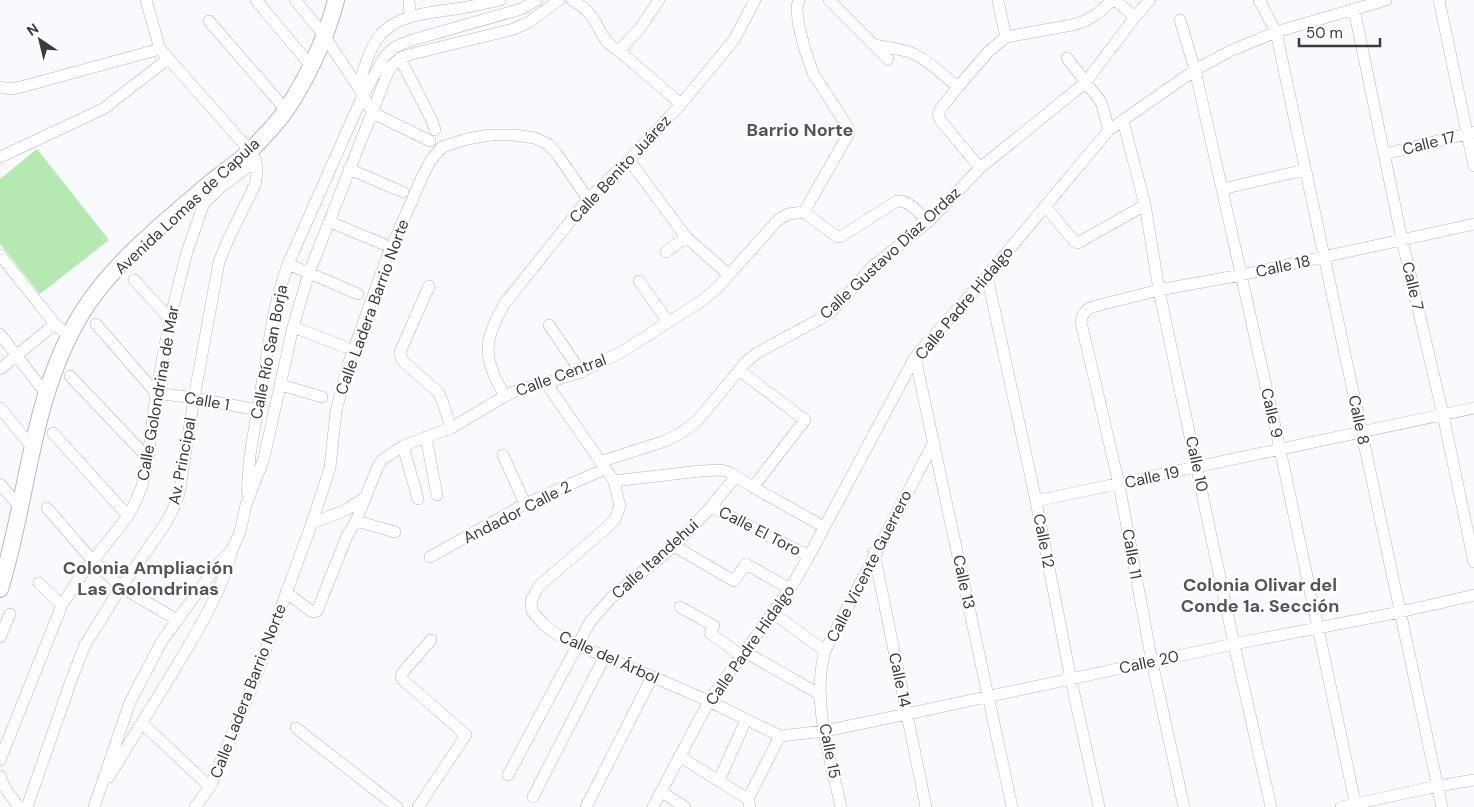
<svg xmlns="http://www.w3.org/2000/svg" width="1474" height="807" viewBox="0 0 1474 807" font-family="'DM Sans',sans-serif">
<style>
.green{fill:#b5e9b1}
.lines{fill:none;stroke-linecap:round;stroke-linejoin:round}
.street-casing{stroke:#b7b8bb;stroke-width:12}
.secondary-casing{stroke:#b7b8bb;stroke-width:18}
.street{stroke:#fff;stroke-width:11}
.secondary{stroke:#fff;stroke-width:16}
.labels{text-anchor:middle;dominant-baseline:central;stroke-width:4.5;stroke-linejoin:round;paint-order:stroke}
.street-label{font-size:16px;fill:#3b3b3c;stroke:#fff}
.neighbourhood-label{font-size:18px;font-weight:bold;fill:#545557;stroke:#fff}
</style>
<rect width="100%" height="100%" fill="#f9fafd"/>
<path class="green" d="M37,149L109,240L40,294L0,244V179Z"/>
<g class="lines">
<g class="street-casing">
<path id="street" d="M256,0L311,66
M295,0L324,35L358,87L373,113L430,141
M409,0L410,16
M572,0C578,4 584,7 588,12C602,27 599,40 619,51L681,104
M799,0L797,6L798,22L805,50L813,73L847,126L849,133L804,212
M829,0L888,59
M1115,0L1135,17
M1259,0L1276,32L1442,807
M1439,0L1474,166
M998,1L1006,37
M1354,9L1402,240L1443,415L1474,562
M1180,20L1195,70L1222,189L1280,449L1356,807
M209,21L286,110
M874,45C885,47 896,48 906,51C925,56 942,75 958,87L941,108L938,115L941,121L980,168
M619,51L640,28L659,0
M400,58L432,121L435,130
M1067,58L1101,102L1109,130
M0,87L10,89L21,87L160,49
M358,87C363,73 366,59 373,46C389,13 430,13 462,8C474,6 487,3 500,0
M958,87L989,51L1006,37L1072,25L1085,21L1097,14L1113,0
M1123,121L1145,205L1159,290L1234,644L1271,807
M1385,154L1474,132
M0,157L103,109L168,59
M629,160L686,237L729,275
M349,169L403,192
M1222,189L1304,170
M1045,206L1074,241L1078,243L1145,205
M804,212L837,237L842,236L897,201C910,200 919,213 928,222
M330,222L383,244
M666,252L686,237
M0,255L55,324L69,336
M288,264L358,294
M987,276L1036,501L1071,680L1099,807
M134,280L170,319
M639,281L668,322
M429,286L400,352L401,358L405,363L438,392L442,400L451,428
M96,324L156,393L194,398L258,410
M549,325L581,372
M293,327L345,347
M0,334L46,394
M915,357L1012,807
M0,369L55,324
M739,370L805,420L753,487
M70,376L148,458
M546,383L614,481L620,507L615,519L604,530L539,586L531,601L532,611L543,624L558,635L578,645L709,701L780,736L825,731L907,714L1234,644L1400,612L1474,595
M281,385L322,397
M505,396C482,358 483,341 505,303L588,199L629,160L681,104L734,40L755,0
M0,408L32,447
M53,433L128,516
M426,437L437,495
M403,446L418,499
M503,455L525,504
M600,462L665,441L681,433L697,421L746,362L757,353L818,320L831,312L873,266L928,222L980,168L1085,83L1135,17L1150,0
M614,481L700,471L721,470L729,472L753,487L817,523
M0,484L20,507
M247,492L250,455L273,318L279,292L288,264L363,95L385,56L395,47L409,41L521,9L537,0
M1036,501L1474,408
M711,507L809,556
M47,508L93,561L121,587L177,620
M356,521L395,532
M312,523L346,510L366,497
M674,546L734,581L746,564L790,589
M874,553L926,807
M430,557L525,504L605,469
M39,583L62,605
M286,592L312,612L317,611L347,536L356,521L378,466L382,460L403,446L451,428L505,396L520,389L546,383L581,372L623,351L703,300L718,287L778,220L788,214L804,212
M680,607L714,626L710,633L742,656
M773,613L825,651
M0,637L10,614
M745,652L821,695
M142,723L210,787
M296,728L397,807
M679,756L748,799
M0,760L62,605L80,577L128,516L136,501L142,486L148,458L156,393L170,319L186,255L204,203L220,188L256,161
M508,775L590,622L611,598L674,546L711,507L736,476
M0,776L5,788L19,807
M109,777C135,733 162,691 188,647C206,616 224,585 232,550
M719,780L746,720
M662,792L685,807
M533,797L605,656
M27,807L72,678L85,645L121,587L162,529L172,512L179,494L194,398L219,262L228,240L255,185L257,174L256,161L250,151L160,49L146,0
M94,807L130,702L162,641L219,563L232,550L240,532L246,505L264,458L293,327L309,273L388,72C394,63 399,58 408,55L514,29L529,22L559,0
M195,807L210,787L250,692L312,523L330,468L336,411L348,365L386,260L423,175L431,160L442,147L467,139L490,135H514L535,138L548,144L557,154L588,199
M418,807L466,735L404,681L401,677L403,672L431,640
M586,807L652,677
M653,807L709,701L790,589L809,556L915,357L987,276L1109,130L1195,70L1230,51L1276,32L1386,0
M750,807L748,799L780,736
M841,807C830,757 811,701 825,651L934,442
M1184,807L1152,662L1119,484L1081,322C1082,314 1085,310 1092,307L1159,290L1241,275L1474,224
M1341,807L1438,786L1474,780"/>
</g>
<g class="secondary-casing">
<path id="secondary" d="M0,589C29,496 30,397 83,311C114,262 167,220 210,183C224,172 239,162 251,150C263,137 277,124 286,110C307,79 327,36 336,0"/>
</g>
<use href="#street" class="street"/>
<use href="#secondary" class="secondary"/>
</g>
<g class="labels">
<g class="street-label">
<text transform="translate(1429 143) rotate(-14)">Calle 17</text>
<text transform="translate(620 169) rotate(-47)">Calle Benito Juárez</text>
<text transform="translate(187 206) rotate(-43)">Avenida Lomas de Capula</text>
<text transform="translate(890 253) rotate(-43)">Calle Gustavo Díaz Ordaz</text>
<text transform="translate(1283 266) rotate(-12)">Calle 18</text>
<text transform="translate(1413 286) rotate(77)">Calle 7</text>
<text transform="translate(964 303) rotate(-50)">Calle Padre Hidalgo</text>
<text transform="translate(372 307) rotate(-70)">Calle Ladera Barrio Norte</text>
<text transform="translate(269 352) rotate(-79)">Calle Río San Borja</text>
<text transform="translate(561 375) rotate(-20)">Calle Central</text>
<text transform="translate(158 393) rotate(-80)">Calle Golondrina de Mar</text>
<text transform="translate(207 401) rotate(10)">Calle 1</text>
<text transform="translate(1272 413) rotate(77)">Calle 9</text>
<text transform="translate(1359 420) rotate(78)">Calle 8</text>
<text transform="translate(182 461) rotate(-79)">Av. Principal</text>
<text transform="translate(1197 464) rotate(78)">Calle 10</text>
<text transform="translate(1152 477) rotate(-12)">Calle 19</text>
<text transform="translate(517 512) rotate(-27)">Andador Calle 2</text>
<text transform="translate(760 531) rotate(27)">Calle El Toro</text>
<text transform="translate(1044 541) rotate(79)">Calle 12</text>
<text transform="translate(1132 554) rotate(80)">Calle 11</text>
<text transform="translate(655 559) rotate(-42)">Calle Itandehui</text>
<text transform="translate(869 566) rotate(-63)">Calle Vicente Guerrero</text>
<text transform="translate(964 582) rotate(78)">Calle 13</text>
<text transform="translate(750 645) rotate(-55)">Calle Padre Hidalgo</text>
<text transform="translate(609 657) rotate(24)">Calle del Árbol</text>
<text transform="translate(1149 662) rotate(-12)">Calle 20</text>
<text transform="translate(900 680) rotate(78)">Calle 14</text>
<text transform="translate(248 691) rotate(-69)">Calle Ladera Barrio Norte</text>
<text transform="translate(830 751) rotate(79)">Calle 15</text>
</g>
<g class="neighbourhood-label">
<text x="800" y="130">Barrio Norte</text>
<text x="148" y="568">Colonia Ampliación<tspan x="148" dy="21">Las Golondrinas</tspan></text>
<text x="1260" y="585">Colonia Olivar del<tspan x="1260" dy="21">Conde 1a. Sección</tspan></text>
</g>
</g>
<g transform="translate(40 40) rotate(325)" stroke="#ffffff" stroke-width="4" paint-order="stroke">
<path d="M0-4L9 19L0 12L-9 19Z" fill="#3b3b3c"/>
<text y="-8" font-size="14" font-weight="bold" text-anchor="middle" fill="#3b3b3c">N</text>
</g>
<path d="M1299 38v8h81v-8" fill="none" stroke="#3b3b3c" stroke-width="2.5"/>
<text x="1306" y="38" font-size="15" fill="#3b3b3c" stroke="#ffffff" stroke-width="4" paint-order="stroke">50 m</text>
</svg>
